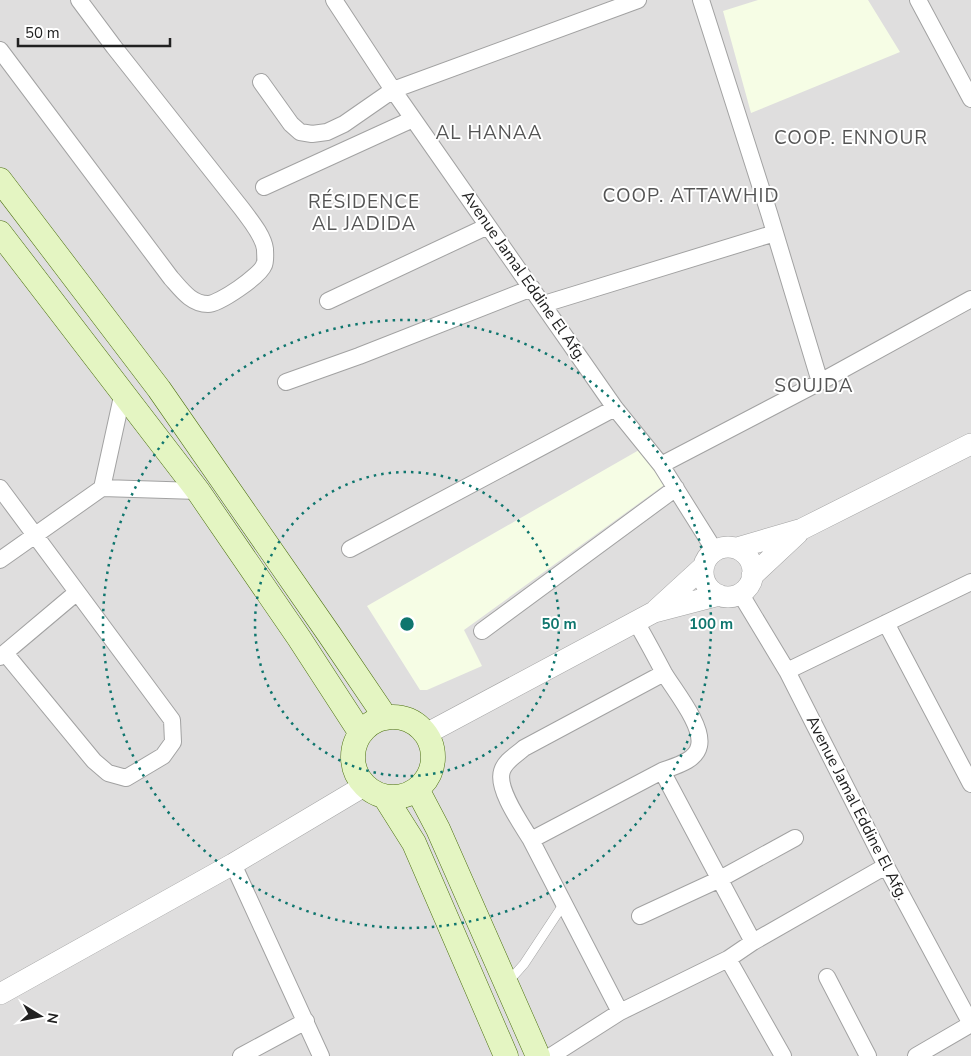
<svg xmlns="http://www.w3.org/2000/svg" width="971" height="1056" viewBox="0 0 971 1056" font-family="'Nunito Sans',sans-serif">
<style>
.residential{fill:#dfdede}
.education{fill:#f6fde5}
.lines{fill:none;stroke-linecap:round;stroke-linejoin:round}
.service-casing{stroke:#a2a2a2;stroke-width:10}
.minor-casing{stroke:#a2a2a2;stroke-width:18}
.tertiary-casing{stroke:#a2a2a2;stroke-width:22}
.secondary-casing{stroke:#4c710f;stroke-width:25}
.service{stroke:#fff;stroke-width:9}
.minor{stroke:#fff;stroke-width:16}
.tertiary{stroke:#fff;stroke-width:21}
.secondary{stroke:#e4f5c2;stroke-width:24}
.ring{fill:none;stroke:#0f766e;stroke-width:2.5;stroke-dasharray:2.5 5}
.labels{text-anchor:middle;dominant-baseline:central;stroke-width:4;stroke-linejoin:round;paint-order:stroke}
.street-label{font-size:16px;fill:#212121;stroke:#fff}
.quarter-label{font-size:19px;letter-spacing:1px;fill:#545454;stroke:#fff}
.centre{fill:#0f766e;stroke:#fff;stroke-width:2.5}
.ring-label{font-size:15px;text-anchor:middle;font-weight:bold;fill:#0f766e;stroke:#fff;stroke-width:4;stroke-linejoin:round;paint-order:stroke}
</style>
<rect width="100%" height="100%" fill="#f0f0e8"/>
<path class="residential" d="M0,0H971V1056H0Z"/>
<path class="education" d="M758,0H868L900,52L751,113L723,11Z
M646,446L671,480L464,630L482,666L427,690H420L367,606Z"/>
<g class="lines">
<g class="service-casing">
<path id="service" d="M508,982L524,964L563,905"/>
</g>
<g class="minor-casing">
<path id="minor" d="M334,0L393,90L615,408L661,465L715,551
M701,0L769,213L820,382
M918,0L971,99
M0,50L171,278C181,289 191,304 208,304C219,304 260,276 264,265C266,262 265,253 265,249C263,235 250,220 242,209L114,47L79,0
M261,82L291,124L300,132L312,134L327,132L344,124L393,90L638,0
M264,187L413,119
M328,301L488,226
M544,304L775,233
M286,382L359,356L532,288
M123,392L102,488L198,491
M661,465L820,382L971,299
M0,488L172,720L173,742L163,756L126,778L108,773L94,761L5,653
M350,549L615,408
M0,560L102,488
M740,593L787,671L886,866L971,1024
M886,623L971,784
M482,631L676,488
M0,657L76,593
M787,671L971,582
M662,771L753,942
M531,840C522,825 496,789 502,771C505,761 516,755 524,748L664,673
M233,864L321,1056
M640,916L720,879L795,838
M728,959L783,1056
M827,977L868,1056
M620,1012L531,840L662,771C675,766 696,761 699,746C704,726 674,690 664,673C655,656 646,639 636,622
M241,1056L306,1021
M551,1056L620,1012L728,959L753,942L886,866
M916,1056L971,1024"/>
</g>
<g class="tertiary-casing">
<path id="tertiary" d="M703 572a25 25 0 1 1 50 0a25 25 0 1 1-50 0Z
M737,548L802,529L971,444
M752,576L798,533
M656,610L703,567
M426,734L654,612L719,595
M0,994L233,864L364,786"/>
</g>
<g class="secondary-casing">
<path id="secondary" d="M0,180L159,389L329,634L386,718
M0,233L198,491L299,638L360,732
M353 757a40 40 0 1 1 80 0a40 40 0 1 1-80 0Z
M417,789L438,829L538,1056
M385,797L414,843L506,1056"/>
</g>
<use href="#service" class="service"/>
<use href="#minor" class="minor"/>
<use href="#tertiary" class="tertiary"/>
<use href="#secondary" class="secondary"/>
</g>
<g class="ring">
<circle cx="407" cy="624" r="152"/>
<circle cx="407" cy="624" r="304"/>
</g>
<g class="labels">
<g class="street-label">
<text transform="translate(524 276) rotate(55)">Avenue Jamal Eddine El Afg.</text>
<text transform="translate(857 808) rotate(63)">Avenue Jamal Eddine El Afg.</text>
</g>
<g class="quarter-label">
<text x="489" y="133">AL HANAA</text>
<text x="851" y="138">COOP. ENNOUR</text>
<text x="691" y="196">COOP. ATTAWHID</text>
<text x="364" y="202">RÉSIDENCE<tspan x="364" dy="22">AL JADIDA</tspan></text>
<text x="814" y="386">SOUJDA</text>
</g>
</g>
<circle cx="407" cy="624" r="8" class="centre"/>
<g class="ring-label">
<text x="559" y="629">50 m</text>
<text x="711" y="629">100 m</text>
</g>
<g transform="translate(40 1016) rotate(100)" stroke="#ffffff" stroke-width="4" paint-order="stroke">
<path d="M0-4L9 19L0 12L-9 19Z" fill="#212121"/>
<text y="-8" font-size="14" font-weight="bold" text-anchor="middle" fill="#212121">N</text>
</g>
<path d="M18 38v8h152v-8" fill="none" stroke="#212121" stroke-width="2.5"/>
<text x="25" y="38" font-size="15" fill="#212121" stroke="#ffffff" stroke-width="4" paint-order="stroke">50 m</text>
</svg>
